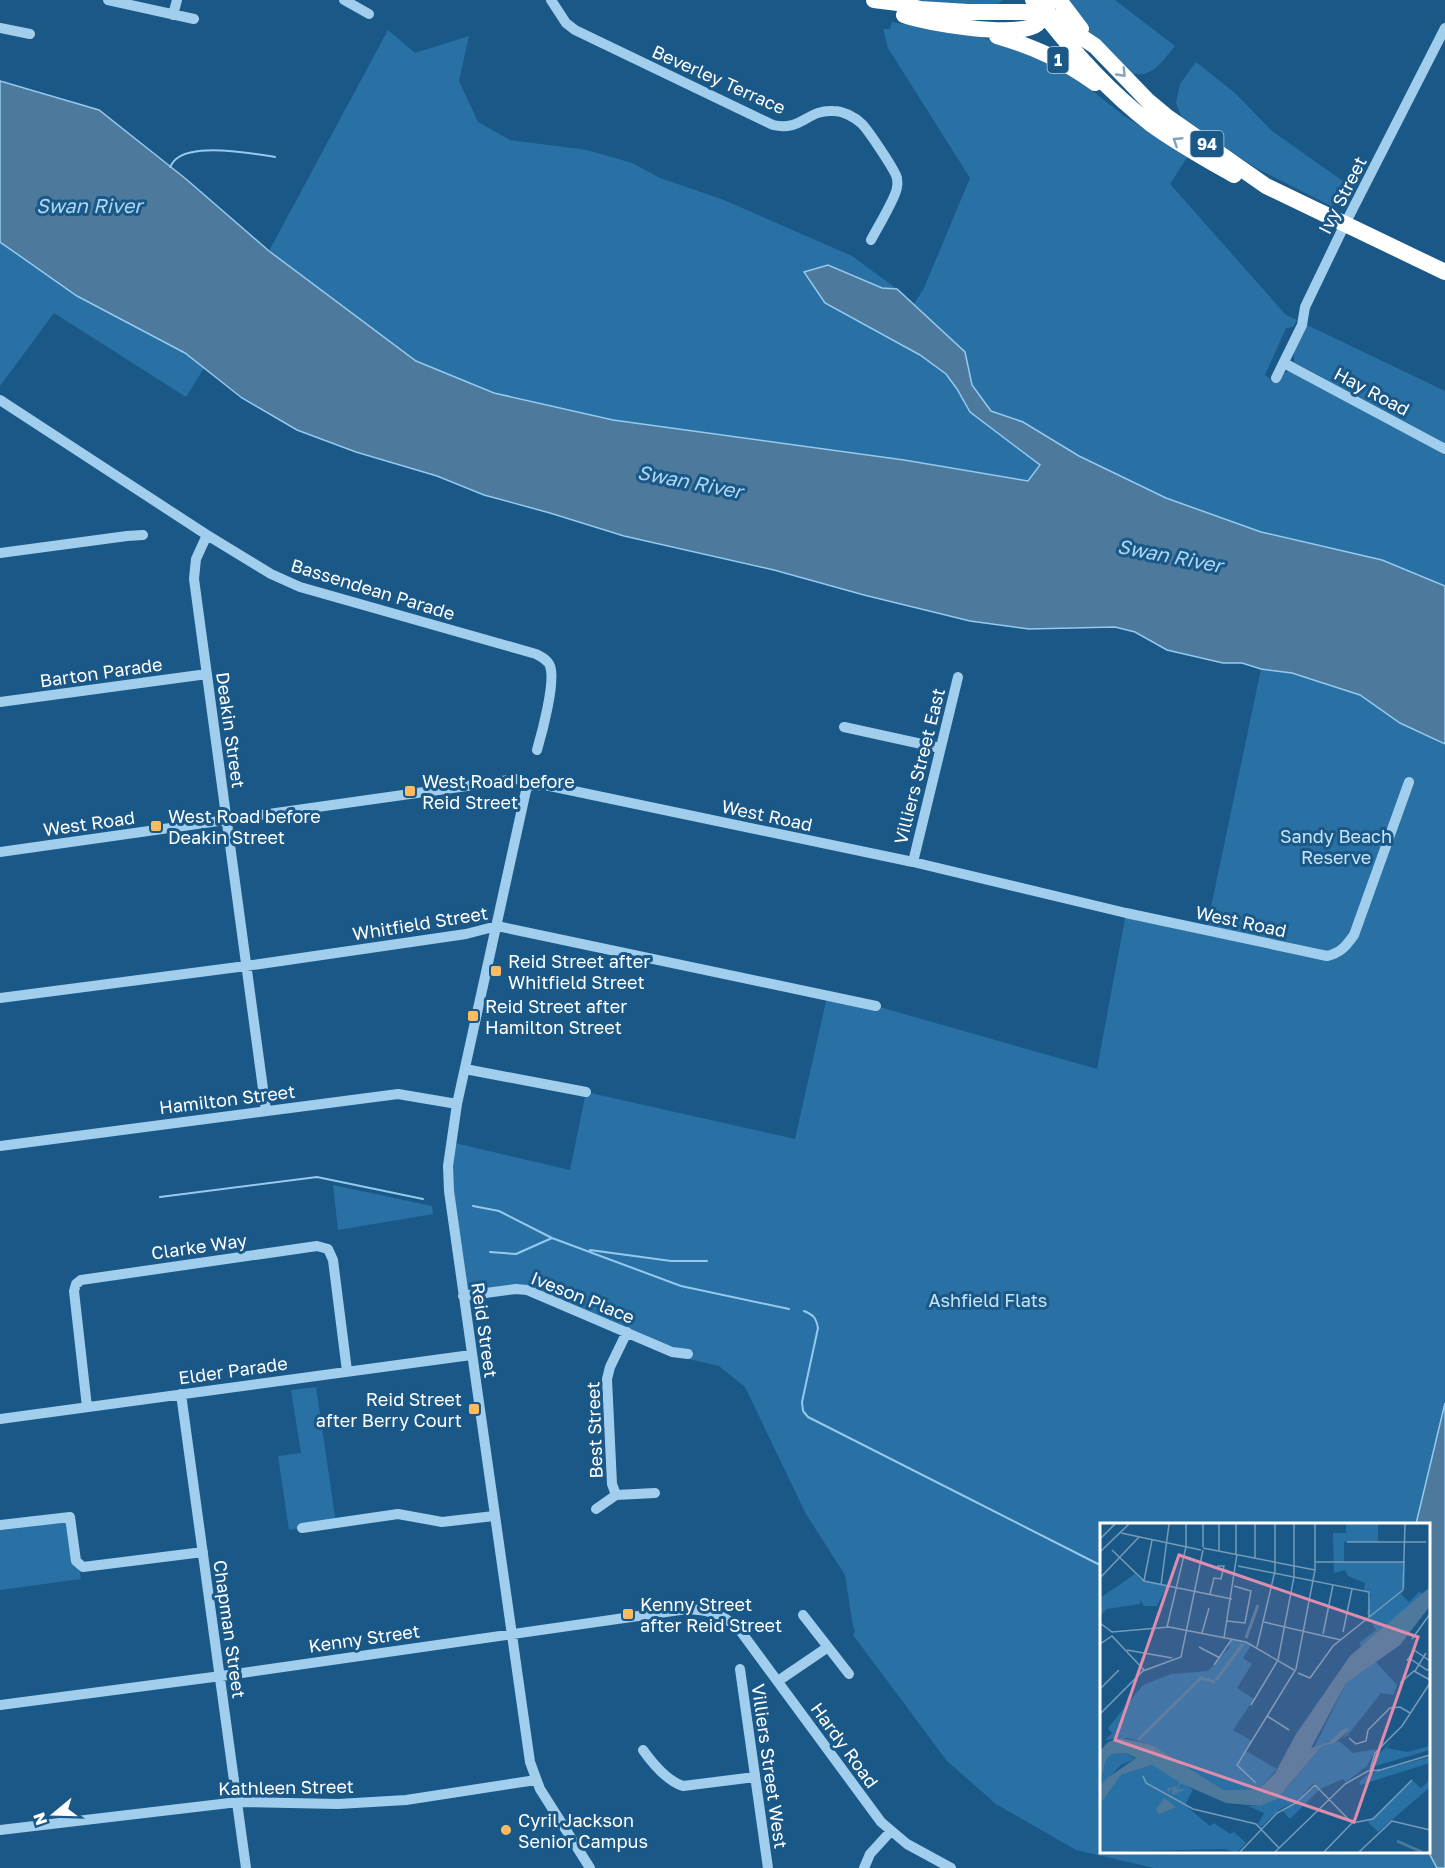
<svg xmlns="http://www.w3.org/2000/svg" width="1445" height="1868" viewBox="0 0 1445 1868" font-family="'Golos Text',sans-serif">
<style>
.green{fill:#2971a5}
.water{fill:#4c799c;stroke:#95caef;stroke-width:1.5}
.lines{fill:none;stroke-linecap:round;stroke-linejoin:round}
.stream{stroke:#95caef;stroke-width:2}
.minor{stroke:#a2ceed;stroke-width:10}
.highway{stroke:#fff;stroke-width:16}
.oneway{stroke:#81a3be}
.poi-dot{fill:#ffbb5d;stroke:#1a5888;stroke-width:2}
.labels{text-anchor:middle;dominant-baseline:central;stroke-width:6;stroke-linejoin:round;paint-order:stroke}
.shield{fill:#1a5888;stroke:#bacddb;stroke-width:1.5}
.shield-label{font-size:16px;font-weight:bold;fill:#fff}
.street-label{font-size:18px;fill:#fff;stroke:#1a5888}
.poi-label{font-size:18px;fill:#fff;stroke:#1a5888;text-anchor:start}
.park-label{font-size:18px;fill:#c7e5f9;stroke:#1a5888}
.water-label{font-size:20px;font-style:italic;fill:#add7f4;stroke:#1a5888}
.inset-river{fill:none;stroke:#4c799c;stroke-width:3}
.inset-road{fill:none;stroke:#769bb8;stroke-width:1.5}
.view{fill:#e08cad;fill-opacity:0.15;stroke:#e08cad;stroke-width:3}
.inset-edge{fill:none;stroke:#fff;stroke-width:3}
</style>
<rect width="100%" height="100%" fill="#1a5888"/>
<path class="green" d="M913,0H1003L992,8Z
M1065,0H1115L1175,46C1160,64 1149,83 1124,70L1080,22Z
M892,22L980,37L1023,49L1064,68L1124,116L1188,156L1170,184L1286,315L1297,320L1293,327L1286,328L1265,375L1276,383L1282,374L1289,371L1436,449L1445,455V586L1382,560L1261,532L1166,498L1079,456L1023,422L991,411L972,385L965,352L914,304L924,288L970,178L888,48L883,29H890Z
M388,30L415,53L469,36L459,81L478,122L510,140L587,150L632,163L660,178L724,200L852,256L897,289L882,288L828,265L825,303L920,355L946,374L992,429L1020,448L1041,465L1028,481L613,420L494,393L416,361L269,251Z
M1196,62L1235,93L1272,131L1354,189L1333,207L1258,169L1183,121L1176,103L1180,84Z
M0,242L77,296L185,353L204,368L186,397L54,313L0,386Z
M1305,324L1445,391V443L1294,362V347Z
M1261,669L1292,673L1360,695L1400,723L1445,744V1403L1416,1524H1102V1852L1429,1851L1437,1868H1154L1076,1850L996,1804L947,1761L853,1635L855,1631L853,1626L845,1575L806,1514L745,1387L719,1366L671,1355L528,1291L464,1299L449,1191L451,1142L570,1170L586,1092L795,1139L827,997L876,1006L1097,1069L1126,913L1206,931Z
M333,1185L432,1206L433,1214L338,1230Z
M316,1387L336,1523L289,1530L278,1456L301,1453L291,1390Z
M70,1517L81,1579L0,1590V1525Z"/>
<path class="water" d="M0,81L99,110L186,179L269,251L416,361L494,393L613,420L904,460L1028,481L1040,465L970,412L957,389L946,374L920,355L825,303L804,272L828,265L882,288L897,289L965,352L972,385L991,411L1023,422L1079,456L1166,498L1261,532L1382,560L1445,586V744L1400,723L1360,695L1292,673L1261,669L1242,663H1223L1167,650L1135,632L1115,627L1029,629L970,621L864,595L774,570L624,536L550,513L484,495L437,476L356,452L297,430L242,398L185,353L77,296L0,242Z
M1445,1403V1868H1437L1428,1851V1524H1416Z"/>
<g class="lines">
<path class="stream" d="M170,167C172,164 173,161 176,159C195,143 251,153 275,157
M160,1197L317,1177L423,1199
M473,1206L499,1211L552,1238L681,1286L789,1309
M590,1250L671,1261H707
M490,1252L516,1254L552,1238
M804,1311C814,1315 816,1318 818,1328L802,1402L803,1411L808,1417L1102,1566"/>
<path class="minor" d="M108,0L194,19
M344,0L369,14
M551,0L566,23L575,30L773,125C801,132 808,109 833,111C843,111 855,117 862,124C868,130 895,170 897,178C897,181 898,184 897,187C897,196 876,230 871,240
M173,15L177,0
M0,28L30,34
M1284,363L1445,449
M1276,378L1302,325L1305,307L1345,224L1445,28
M0,400L207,535L271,574L300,587L536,654C542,657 548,660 550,666C556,681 542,733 537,750
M207,535L196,559L194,579L266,1111
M0,553L127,536L143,535
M0,702L207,674
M844,727L940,748
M527,786L457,1104L448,1166L449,1191L530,1762L540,1789L590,1868
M0,852L516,779L520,780L527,786L545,785L913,862L1126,913L1327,956C1341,953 1346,946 1354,935L1409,782
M913,862L958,677
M0,998L246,966L466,934L497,926L876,1006
M465,1069L586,1092
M0,1146L398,1094L457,1104
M463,1296L516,1289L527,1290L672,1352L688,1354
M181,1394L246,1868
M87,1407L74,1291L76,1284L81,1280L317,1246L328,1249L333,1260L347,1371
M0,1419L471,1355
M616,1495L655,1493
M596,1509L616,1495L612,1484L607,1379L610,1367L627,1332
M0,1525L70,1517L76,1561L83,1567L203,1552
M302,1528L398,1514L442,1522L494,1516
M803,1615L849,1674
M740,1669L768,1868
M778,1681L828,1647
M0,1705L221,1676L680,1610C704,1608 722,1613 739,1629L881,1822L907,1844L951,1868
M643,1750C653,1764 667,1781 683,1786L755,1777
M0,1830L238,1802L338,1804L406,1800L536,1780
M864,1868L870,1854L891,1831"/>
<path class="highway" d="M874,0L898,3L920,9L968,12H1029L1054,17L1061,20L1080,36L1095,46L1148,101L1166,116L1266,186L1445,272
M1033,0C1067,45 1106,90 1151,124C1177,143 1206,159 1234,175
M1059,0L1081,29
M904,15C925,23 1019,39 1037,24C1043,19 1048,8 1049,0
M997,36C1034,47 1063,60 1095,83"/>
</g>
<defs><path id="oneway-chevron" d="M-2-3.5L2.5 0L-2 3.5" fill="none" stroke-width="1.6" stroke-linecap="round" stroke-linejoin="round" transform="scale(1.5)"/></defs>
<g class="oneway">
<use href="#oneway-chevron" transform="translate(1122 73) rotate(46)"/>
<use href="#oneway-chevron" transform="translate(1177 141) rotate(-147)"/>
</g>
<g class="poi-dot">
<rect x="404" y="785" width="12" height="12" rx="3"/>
<rect x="150" y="820" width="12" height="12" rx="3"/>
<rect x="490" y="965" width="12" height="12" rx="3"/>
<rect x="467" y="1010" width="12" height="12" rx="3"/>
<rect x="468" y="1403" width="12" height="12" rx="3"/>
<rect x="622" y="1608" width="12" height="12" rx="3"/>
<circle cx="506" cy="1830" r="6"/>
</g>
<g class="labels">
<g class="shield">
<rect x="1047.5" y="47" width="21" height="26" rx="4.5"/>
<rect x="1190.5" y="131" width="33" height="26" rx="4.5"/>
</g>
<g class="shield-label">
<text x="1058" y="60">1</text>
<text x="1207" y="144">94</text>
</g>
<g class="street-label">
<text transform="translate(719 79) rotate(24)">Beverley Terrace</text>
<text transform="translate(1342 195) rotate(-63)">Ivy Street</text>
<text transform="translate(1372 391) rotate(28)">Hay Road</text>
<text transform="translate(373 589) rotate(17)">Bassendean Parade</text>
<text transform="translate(101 672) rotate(-8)">Barton Parade</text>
<text transform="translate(231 730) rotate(82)">Deakin Street</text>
<text transform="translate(919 766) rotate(-76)">Villiers Street East</text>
<text transform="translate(767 815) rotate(12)">West Road</text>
<text transform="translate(89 823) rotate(-8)">West Road</text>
<text transform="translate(1241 921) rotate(12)">West Road</text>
<text transform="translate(420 923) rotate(-9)">Whitfield Street</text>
<text transform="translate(227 1099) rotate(-7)">Hamilton Street</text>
<text transform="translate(199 1246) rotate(-8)">Clarke Way</text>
<text transform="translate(583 1297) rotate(22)">Iveson Place</text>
<text transform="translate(485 1330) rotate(82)">Reid Street</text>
<text transform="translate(233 1370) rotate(-8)">Elder Parade</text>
<text transform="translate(594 1430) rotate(-92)">Best Street</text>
<text transform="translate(230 1629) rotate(82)">Chapman Street</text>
<text transform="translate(364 1638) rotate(-8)">Kenny Street</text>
<text transform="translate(845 1745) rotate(54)">Hardy Road</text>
<text transform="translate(770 1766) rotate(82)">Villiers Street West</text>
<text transform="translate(286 1787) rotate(-1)">Kathleen Street</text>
</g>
<g class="poi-label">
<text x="422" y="781">West Road before<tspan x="422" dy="21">Reid Street</tspan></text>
<text x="168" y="816">West Road before<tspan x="168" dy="21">Deakin Street</tspan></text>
<text x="508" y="961">Reid Street after<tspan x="508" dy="21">Whitfield Street</tspan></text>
<text x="485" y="1006">Reid Street after<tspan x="485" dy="21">Hamilton Street</tspan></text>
<text x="462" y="1399" text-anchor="end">Reid Street<tspan x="462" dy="21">after Berry Court</tspan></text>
<text x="640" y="1604">Kenny Street<tspan x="640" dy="21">after Reid Street</tspan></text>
<text x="518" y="1820">Cyril Jackson<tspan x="518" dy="21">Senior Campus</tspan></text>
</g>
<g class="park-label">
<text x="1336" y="836">Sandy Beach<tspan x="1336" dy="21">Reserve</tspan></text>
<text x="988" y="1300">Ashfield Flats</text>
</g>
<g class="water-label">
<text x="89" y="205">Swan River</text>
<text transform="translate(690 481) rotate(11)">Swan River</text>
<text transform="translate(1170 555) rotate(11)">Swan River</text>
</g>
</g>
<g transform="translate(1100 1523)">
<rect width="330" height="330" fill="#1a5888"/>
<path d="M246,1H278V19H244V39H305V64L301,71L309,79L319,69L326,71L262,124L259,120L276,107L267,91L271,71L264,68L265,60L248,53L245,47L234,50L233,10H246ZM35,51L41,57L67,63L57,83H44L40,77V81L7,86L0,93V75ZM131,116L152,121L143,135L152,141L137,165L154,176L133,207L152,218L146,228L177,246L159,266L124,267L52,222L27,215L5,217L12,210L8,205L43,162L71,151L108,148L129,125ZM274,137L297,162L293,172L281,170L248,212L242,216L248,208L213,227L246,160ZM239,218L253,230L276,226L267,243L246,259L243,256L220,266L214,260L197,278L180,286L161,304L158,301L164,290L148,283H160L186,266L222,223ZM292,218L287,225L307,229L330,223V227L275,243L277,233ZM26,230L35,236L21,242L0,264L6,237L12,231ZM330,234V240L260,262L259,259L268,251ZM52,242L93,267L85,282L110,303L114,300L130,311L134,309L146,320L137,329L124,326L0,329L1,278L21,252ZM312,257L321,265L330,257V264L278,309L268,299ZM215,264L219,267L190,296L182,287Z" fill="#2971a5"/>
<path d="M330,64V83L300,122L246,160L211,225L229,219L243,206L248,205V208L235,220L222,223L177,276L160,283L126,280L80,260L79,264L75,265L85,267L72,272V265L68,270L67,265L78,263L79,259L52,242L21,252L0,281V264L6,256L36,235L26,230L12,231L6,237L0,261V228L8,219L21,215L52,222L124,267L159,266L175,250L196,211L250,133ZM64,275L76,284L59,291L56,287Z" fill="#4c799c"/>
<path class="inset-river" d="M146,115L158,82M116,157L143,121M38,217L101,155L115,159M297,318L322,329"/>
<path class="inset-road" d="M103,1V24M21,10L101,27M0,16L15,1M247,19H326M103,25L215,47M12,27L44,58L132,76M119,28V1M0,29L29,1M136,31V1M155,35V1M215,39H305M138,43L269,69V94M0,55L39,14M44,58L52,17M61,62L69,1M110,71L114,55L121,56L124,43H117M127,98L145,100L151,68L134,63M164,99L241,117M0,100L12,109L69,104L146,119L194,147M67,104L86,24V1M243,109L252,66M102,110L109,85M223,111L233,62M124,115L137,31M312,116L330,91M0,121L12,113L44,147M99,124L120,135M157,124L175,48V1M27,127L72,135M309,135L327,147L330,145M307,138L314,127L330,138M114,142L132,116M315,148L326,130M198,150L210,155L233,123L303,67L305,1M300,160L314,148L330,157M0,166L19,147M151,182L178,137L194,54V1M0,191L43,148L81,134L103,27M167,193L189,207M249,215L256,221L266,218L268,207L290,185L300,184L310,190M270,247L275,230L302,203L330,160M277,248L330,232M43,253L46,260L93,286L156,301L179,325M156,260L137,242L196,146L215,47V1M215,262L252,300M252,300L273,296L312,257M140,329L177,290L196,280L215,262M175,329L245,261L268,248L280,247M224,329L252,300M259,329L292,298L330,307"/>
<path class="view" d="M79,32L318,114L254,299L15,217Z"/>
<rect width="330" height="330" class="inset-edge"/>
</g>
<g transform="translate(54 1814) rotate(251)" stroke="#1a5888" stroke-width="4.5" paint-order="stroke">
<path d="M0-4.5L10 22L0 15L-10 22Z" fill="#ffffff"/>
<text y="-9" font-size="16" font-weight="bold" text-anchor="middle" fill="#ffffff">N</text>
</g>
</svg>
